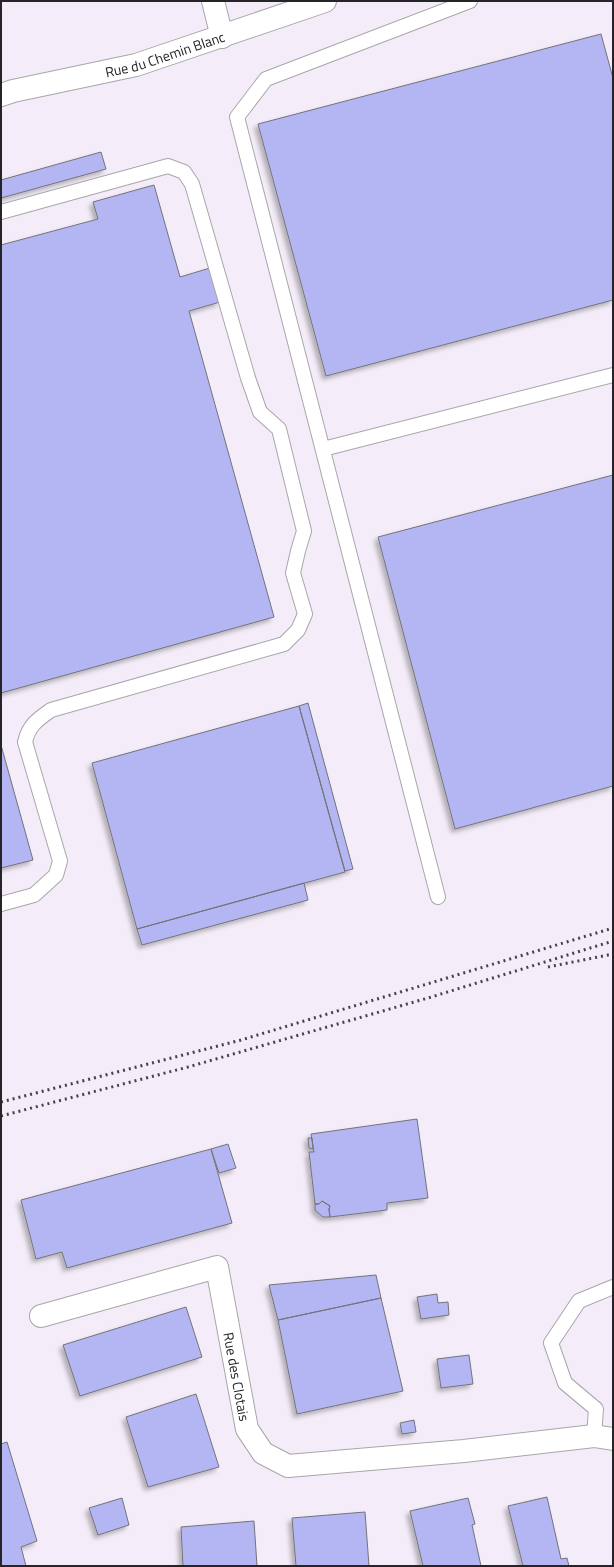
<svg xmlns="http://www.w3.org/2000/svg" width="614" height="1567" viewBox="0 0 614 1567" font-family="'Titillium Web',sans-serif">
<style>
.built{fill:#f4edf9}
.building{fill:#b4b6f3;stroke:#737378;filter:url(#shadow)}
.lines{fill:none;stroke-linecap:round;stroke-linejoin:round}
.lane-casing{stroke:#a8a6aa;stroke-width:16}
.street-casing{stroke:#a8a6aa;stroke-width:24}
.lane{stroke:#fff;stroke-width:14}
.street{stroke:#fff;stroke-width:22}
.rail{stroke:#444345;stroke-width:3;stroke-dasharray:2 4;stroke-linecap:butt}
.labels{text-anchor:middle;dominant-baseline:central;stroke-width:3;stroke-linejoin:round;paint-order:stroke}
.street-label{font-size:14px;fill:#252426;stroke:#fff}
</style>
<defs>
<filter id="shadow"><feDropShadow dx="-3.5" dy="3.5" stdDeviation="2" flood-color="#0004"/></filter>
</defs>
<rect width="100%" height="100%" fill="#fcf9fe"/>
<path class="built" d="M1,1H613V1566H1Z"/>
<path class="building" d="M601,34L613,78V300L326,376L258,124Z
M101,152L106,169L1,198V180Z
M154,185L180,277L210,268L220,302L189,311L274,617L1,693V245L98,219L93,202Z
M613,475V786L455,829L378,537Z
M308,703L353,869L345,871L299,706Z
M299,706L345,872L137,929L92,763Z
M1,745L33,860L1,868Z
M304,883L308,900L142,945L137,929Z
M417,1119L428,1198L387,1203V1210L330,1217L329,1209L330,1206L322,1201L319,1204H315L309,1152H314L311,1134Z
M308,1138H312L313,1149L309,1148Z
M228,1144L236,1168L219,1173L211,1149Z
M211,1149L232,1223L67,1268L62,1252L36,1259L21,1200Z
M322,1201L330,1206L329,1209L330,1217H323L315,1210V1204H319Z
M376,1275L381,1298L278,1320L269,1285Z
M437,1294L438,1303L448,1302L449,1315L421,1319L417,1297Z
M381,1298L403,1391L297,1414L278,1320Z
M186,1307L202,1357L80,1396L63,1345Z
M469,1355L473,1384L441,1388L437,1359Z
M196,1394L219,1467L148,1487L126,1417Z
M414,1420L416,1432L402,1434L400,1423Z
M7,1442L37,1541L21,1547L26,1566H1V1444Z
M547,1497L561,1559L567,1558L569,1566H523L508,1506Z
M122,1498L129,1525L98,1535L89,1508Z
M468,1498L475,1524L472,1525L481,1566H423L410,1511Z
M365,1512L369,1566H296L292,1518Z
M254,1521L257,1566H183L181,1527Z"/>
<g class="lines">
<g class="lane-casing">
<path id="lane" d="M1,212L168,166L184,172L192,184L248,378L260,412L279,429L304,531L298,551L293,573L305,614L298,630L284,644L51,710C37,720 29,725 25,742L60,861L56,875L34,895L1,904
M323,449L613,375
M438,897L237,117L266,79L470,1
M594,1436L596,1409L565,1383L551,1343L579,1301L613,1287"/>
</g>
<g class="street-casing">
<g id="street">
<path d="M213,1L222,37"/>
<path id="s1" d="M1,95L13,91L136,65L325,1"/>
<path id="s2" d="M41,1316L217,1267L247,1429L263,1453L288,1466L464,1451L594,1436L613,1439"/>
</g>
</g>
<use href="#lane" class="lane"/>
<use href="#street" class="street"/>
<path class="rail" d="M548,967L613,954
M1,1102L241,1040L613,928
M1,1116L188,1067L428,998L613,941"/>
</g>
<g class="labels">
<g class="street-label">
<text stroke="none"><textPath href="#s1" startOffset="169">Rue du Chemin Blanc</textPath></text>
<text stroke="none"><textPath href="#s2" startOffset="294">Rue des Clotais</textPath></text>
</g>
</g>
<rect width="614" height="1567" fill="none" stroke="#252426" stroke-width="4"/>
</svg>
